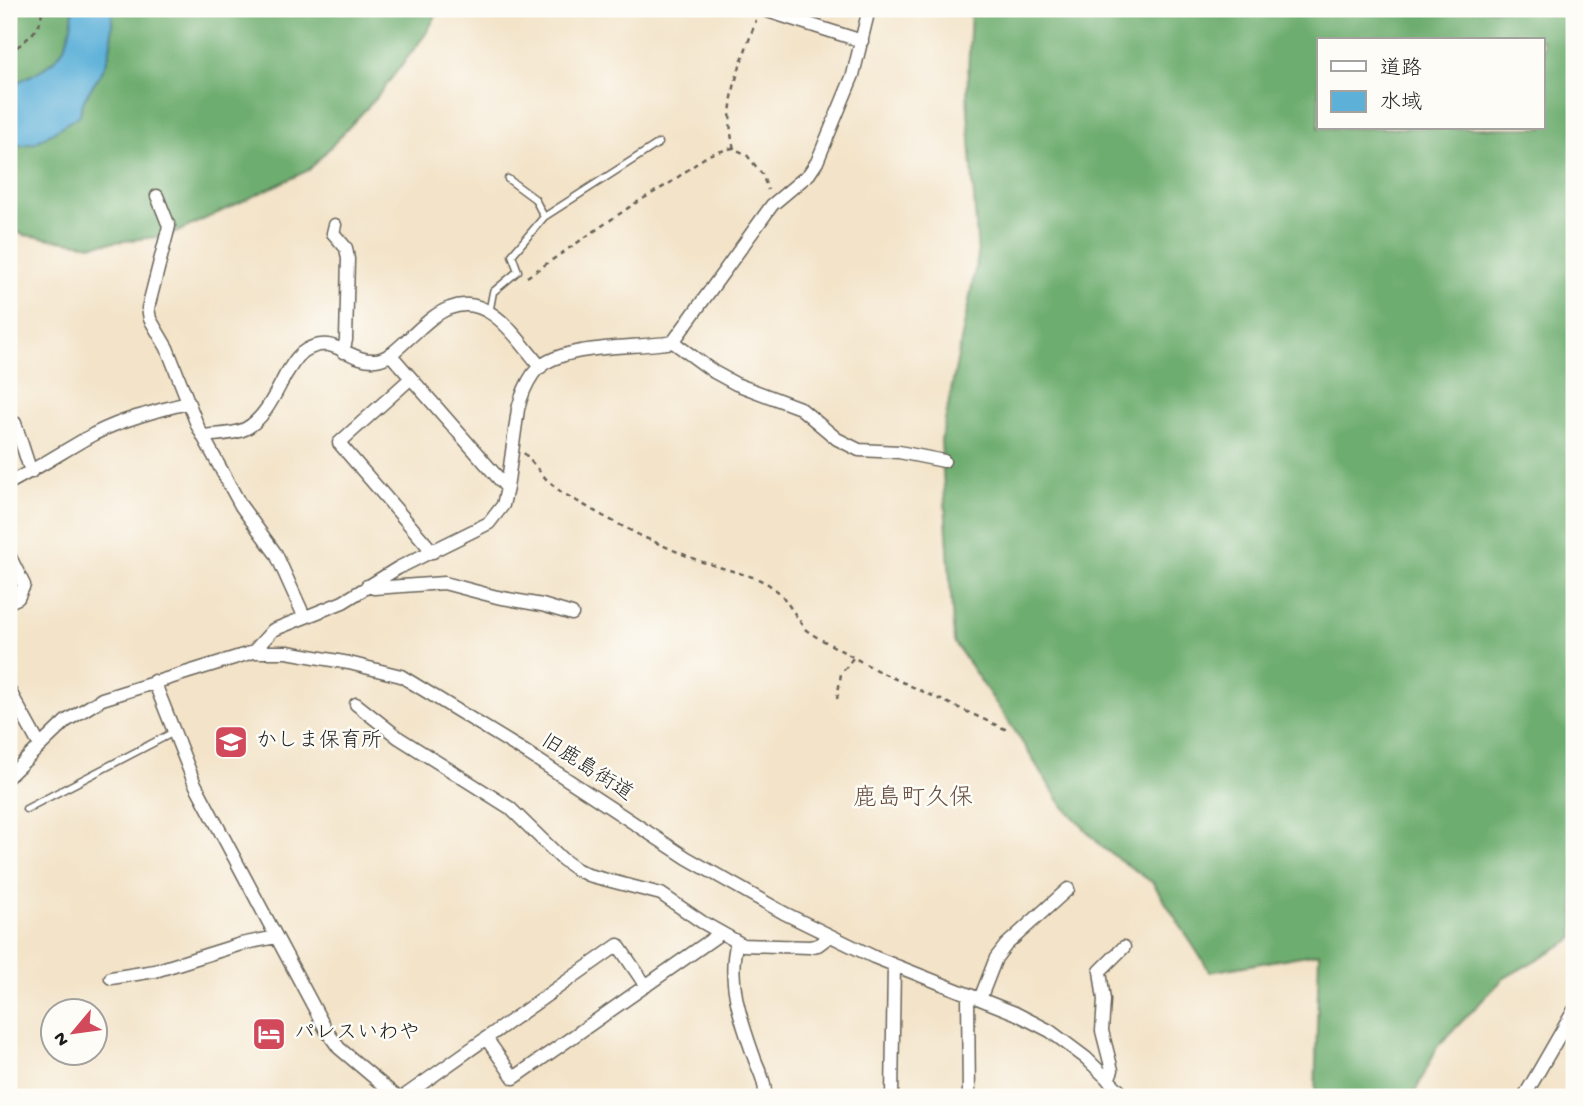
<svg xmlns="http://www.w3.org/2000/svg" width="1583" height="1106" viewBox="0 0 1583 1106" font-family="'Gochi Hand','Klee One',sans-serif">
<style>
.forest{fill:#6ead70;stroke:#456446;stroke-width:2;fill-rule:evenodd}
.water{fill:#5db1d9;stroke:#3c667a;stroke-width:2}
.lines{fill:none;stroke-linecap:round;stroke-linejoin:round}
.lane-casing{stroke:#676258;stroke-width:9}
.street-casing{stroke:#676258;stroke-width:15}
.path{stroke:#676258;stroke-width:2.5;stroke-dasharray:5 5;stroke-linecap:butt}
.lane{stroke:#fff;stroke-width:6}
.street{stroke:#fff;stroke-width:12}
.labels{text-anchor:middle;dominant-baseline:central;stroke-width:5;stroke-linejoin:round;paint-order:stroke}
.poi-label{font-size:21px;fill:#1c1c1c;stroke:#fdfcf7;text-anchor:start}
.street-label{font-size:21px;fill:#1c1c1c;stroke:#fdfcf7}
.quarter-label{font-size:24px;fill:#674d40;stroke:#fdfcf7}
</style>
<rect width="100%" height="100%" fill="#fdfcf7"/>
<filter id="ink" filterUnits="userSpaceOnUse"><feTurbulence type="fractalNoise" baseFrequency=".0143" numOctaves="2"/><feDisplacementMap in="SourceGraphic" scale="14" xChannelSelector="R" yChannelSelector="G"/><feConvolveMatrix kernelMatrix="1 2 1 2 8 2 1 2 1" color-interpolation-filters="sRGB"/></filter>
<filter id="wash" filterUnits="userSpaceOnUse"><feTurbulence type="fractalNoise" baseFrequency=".00686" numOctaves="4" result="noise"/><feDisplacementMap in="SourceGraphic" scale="28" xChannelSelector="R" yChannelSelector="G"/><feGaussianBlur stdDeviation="1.57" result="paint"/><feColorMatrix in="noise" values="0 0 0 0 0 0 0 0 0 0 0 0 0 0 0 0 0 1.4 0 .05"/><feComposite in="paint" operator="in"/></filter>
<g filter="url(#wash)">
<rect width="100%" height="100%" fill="#f3e3c8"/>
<path class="forest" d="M9,9H440L425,35L376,98L309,170L171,235L92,245L24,235L9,229Z
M971,9H1574V938L1503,979L1437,1047L1413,1097H1315L1319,953L1210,972L1153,883L1103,848L1061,804L1015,731L954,642L941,441L978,256L967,96ZM1319,40H1543V128H1319Z"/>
<path class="water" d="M73,9H112C112,30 113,51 103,70C95,85 81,98 80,115L35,143L17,146L9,140V86C51,66 70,59 73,9Z"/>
</g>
<g filter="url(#ink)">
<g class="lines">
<g class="lane-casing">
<path id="lane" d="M508,179L535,199L544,217
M490,308L493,292L518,271L512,255L544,217L659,143
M26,809L174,732"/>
</g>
<g class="street-casing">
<path id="street" d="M761,9L862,41
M157,196L169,226L148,308L150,319L167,348L198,427L241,506L276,554L304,616
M335,225L333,233L346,248L348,259L346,340L343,352
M673,342L772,205L809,174L817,162L853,75L869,9
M390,354L507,488
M410,379L339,443L433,552
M15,423L31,472
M203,436C216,434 233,435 245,429C265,419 276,392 286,374C292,365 297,355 306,350C335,333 347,362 376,360C388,359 398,348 407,340C420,329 433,314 450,308C490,292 518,341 541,367
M9,483C38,468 65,450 94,434C123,419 156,411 187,403
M9,555L24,585L18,598L9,602
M367,586L374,588L444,583L497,597L542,605L572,614
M253,652L273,630L343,602L398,568L489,523L503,505L507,488L518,409C521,397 526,384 533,374C556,342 637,349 673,342L714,372L736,384L800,408L837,439L859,450L899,452L944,461
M154,681L194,782L326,1030L339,1048L397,1097
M9,690L40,746
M356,704L399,738L510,808L562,859L576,869L588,875L661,894L702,922L743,945L809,947L818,945L830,936
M9,776L66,721L102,699L253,652H287L349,663L401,676L527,753L687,858L784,913L874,957L1015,1013L1050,1031L1086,1058L1126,1097
M737,942C726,982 742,1023 755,1060C760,1072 766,1084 765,1097
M111,978L155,971L241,944L276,937
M968,995L969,1097
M980,999L996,958L1006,945L1068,889
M486,1038L514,1078L721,933
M1108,1080L1112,1070L1102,1031L1104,1000L1100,971L1124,947
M403,1097L618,945L646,986
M892,1097L894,965
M1524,1097L1574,1010"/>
</g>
<path class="path" d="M9,53C23,42 45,29 41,9
M734,149C722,102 741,65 756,20
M527,277L634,204L670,183L708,155L732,148L746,154L762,174L768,190
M524,453L547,480L561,492L603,516L643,537L699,561L756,578L768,584L781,594L806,630L815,636L878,671L1007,730
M837,699L841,674L853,658"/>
<use href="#lane" class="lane"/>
<use href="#street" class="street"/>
</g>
</g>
<defs>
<g id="school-square" transform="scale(1.75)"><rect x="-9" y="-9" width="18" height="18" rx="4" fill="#d1495b" stroke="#fdfcf7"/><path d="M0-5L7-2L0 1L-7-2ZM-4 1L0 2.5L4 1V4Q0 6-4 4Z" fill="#fff"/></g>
<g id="hotel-square" transform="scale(1.75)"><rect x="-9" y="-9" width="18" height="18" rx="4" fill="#d1495b" stroke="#fdfcf7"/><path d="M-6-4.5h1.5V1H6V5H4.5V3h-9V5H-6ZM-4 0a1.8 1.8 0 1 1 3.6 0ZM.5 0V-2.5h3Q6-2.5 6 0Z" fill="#fff"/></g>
</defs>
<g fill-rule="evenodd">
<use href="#school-square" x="231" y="742"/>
<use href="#hotel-square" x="269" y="1034"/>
</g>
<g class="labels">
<g class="poi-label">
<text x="256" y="742">かしま保育所</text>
<text x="294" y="1034">パレスいわや</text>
</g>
<g class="street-label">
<text transform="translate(586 769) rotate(33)">旧鹿島街道</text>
</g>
<g class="quarter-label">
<text x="913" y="799">鹿島町久保</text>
</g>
</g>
<rect width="1583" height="1106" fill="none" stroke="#fdfcf7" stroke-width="35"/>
<rect x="1317" y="38" width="228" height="91" fill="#fdfcf7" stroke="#a3a29f" stroke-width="2"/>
<rect x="1331" y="61" width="35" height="10" fill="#ffffff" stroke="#a3a29f" stroke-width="2"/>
<text x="1380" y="74" font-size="21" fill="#1c1c1c">道路</text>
<rect x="1331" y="91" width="35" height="21" fill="#5db1d9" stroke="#a3a29f" stroke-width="2"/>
<text x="1380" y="108" font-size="21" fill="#1c1c1c">水域</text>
<g transform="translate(74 1032) rotate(241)"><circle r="33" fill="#fdfcf7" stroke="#a3a29f" stroke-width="2"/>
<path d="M0-5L12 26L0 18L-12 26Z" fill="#d1495b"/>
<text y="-10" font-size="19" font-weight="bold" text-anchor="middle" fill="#1c1c1c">N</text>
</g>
</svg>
